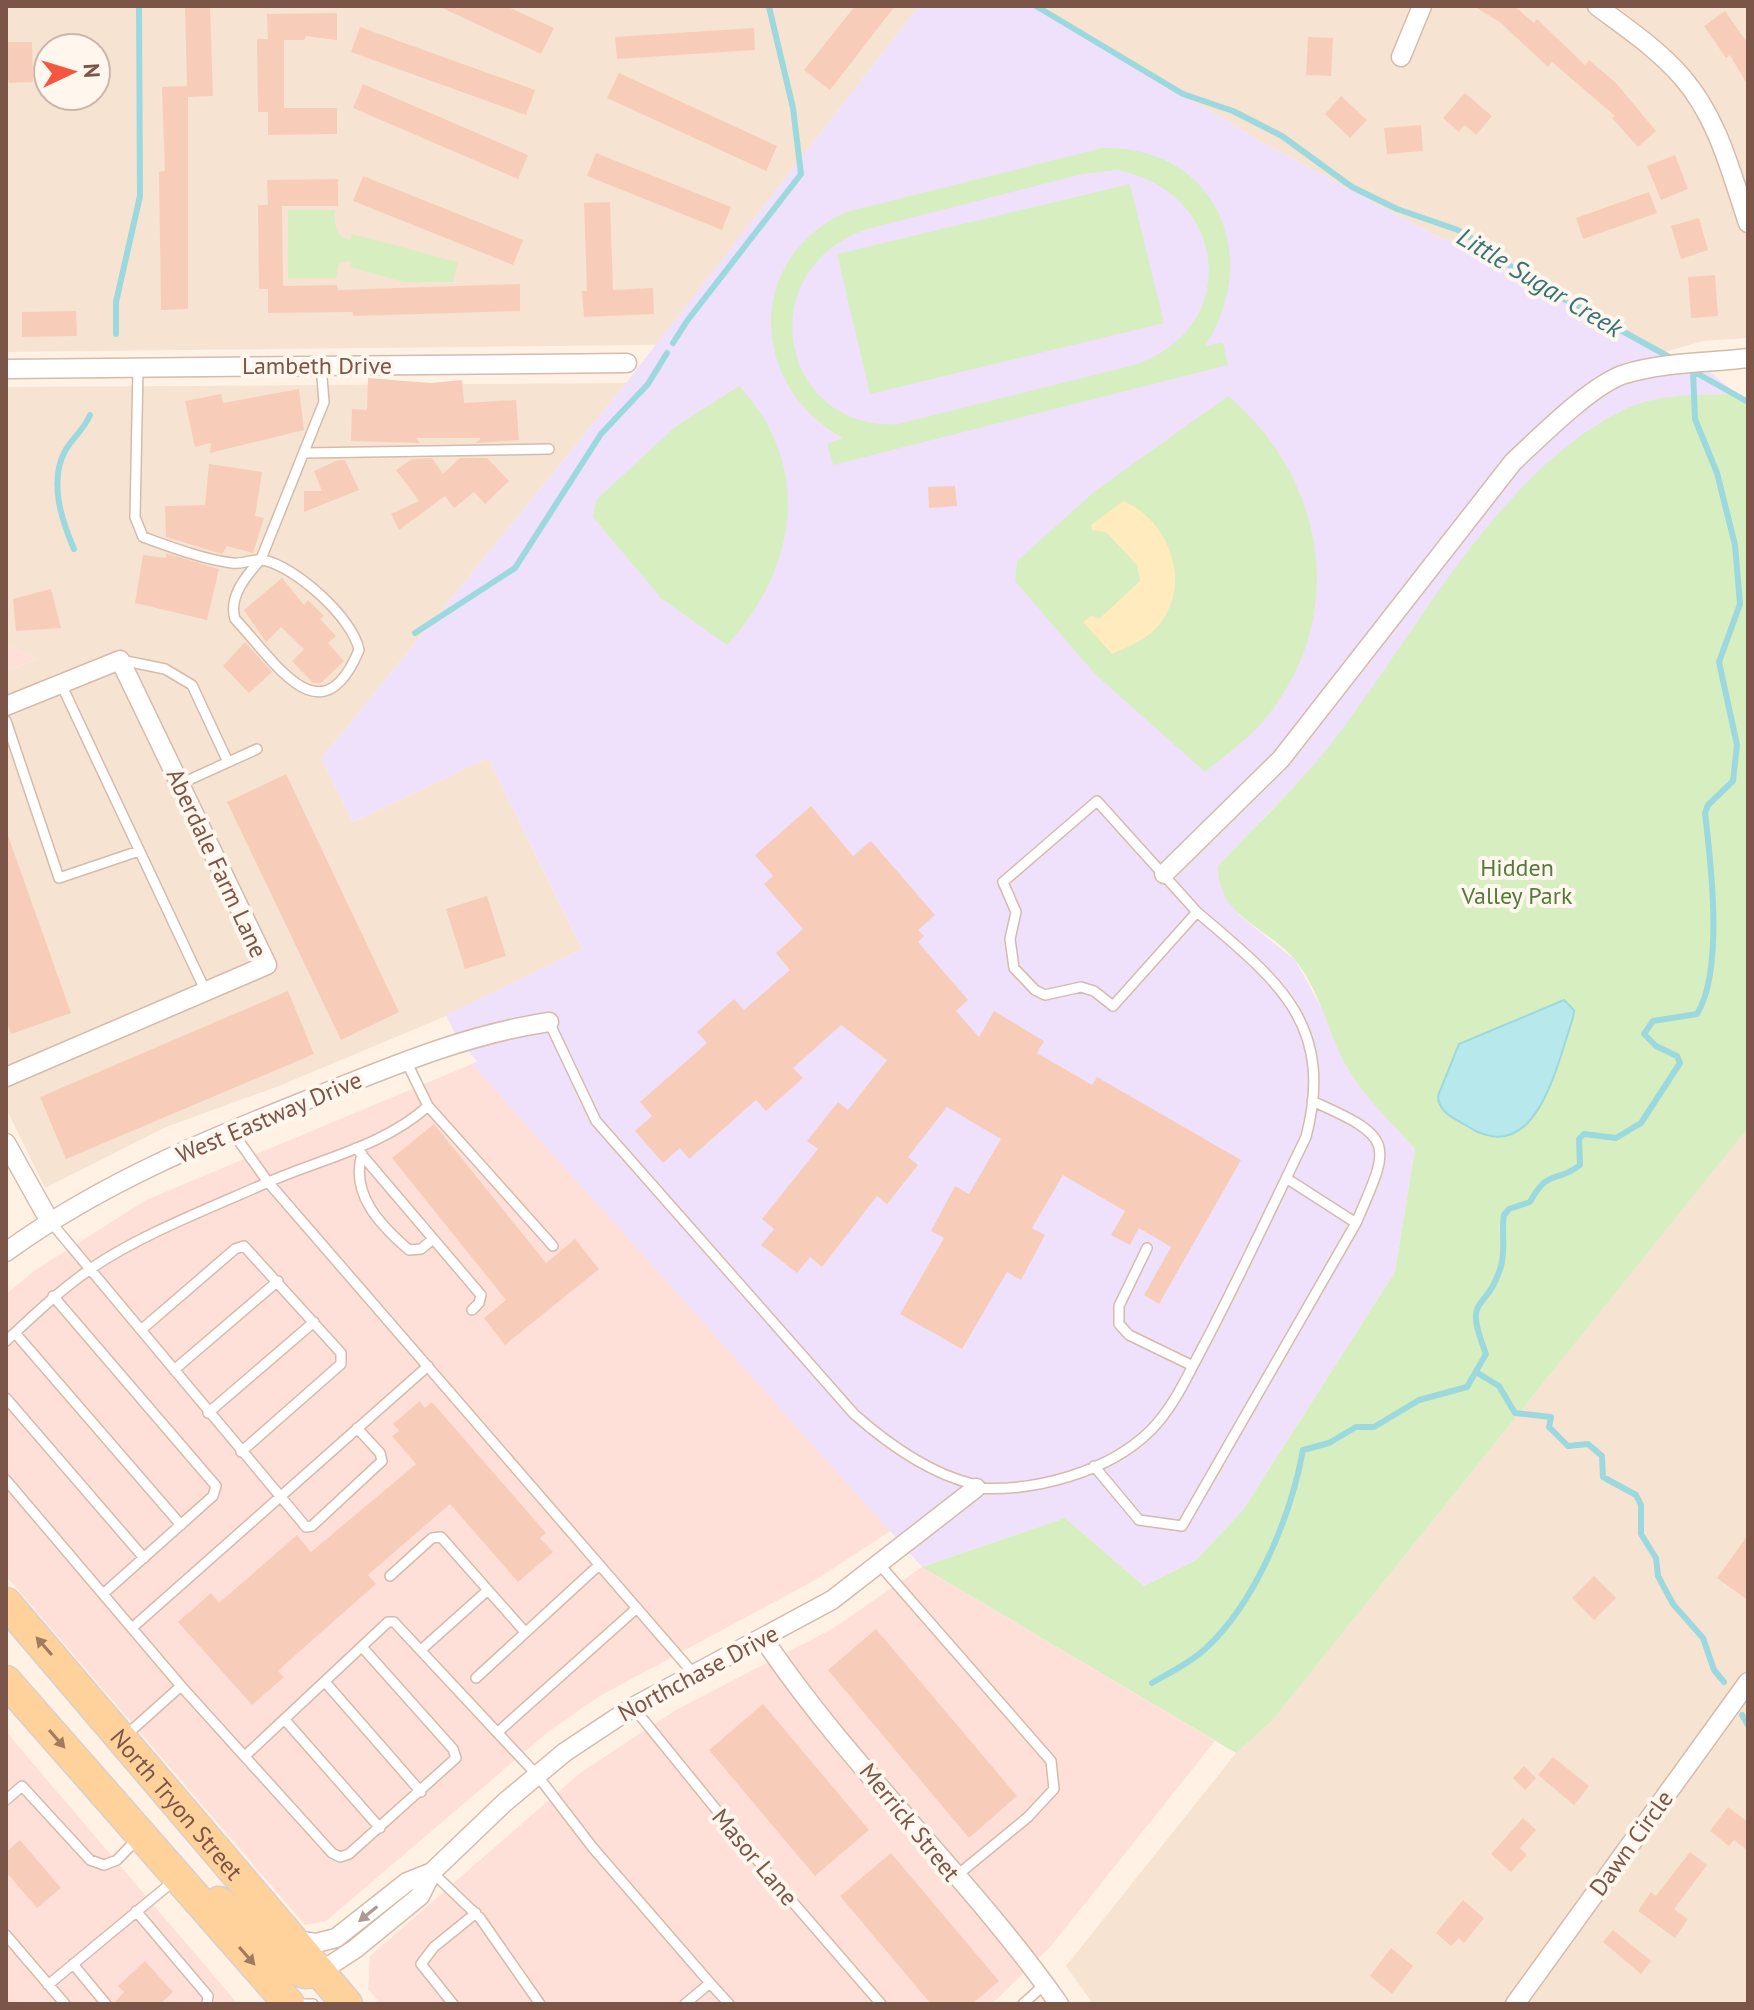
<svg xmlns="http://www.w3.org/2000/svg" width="1754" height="2010" viewBox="0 0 1754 2010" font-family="'PT Sans',sans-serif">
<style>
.residential{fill:#f7e3d2;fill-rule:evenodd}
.commercial{fill:#ffe0d8}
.education{fill:#efe1fb}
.green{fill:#d7eec1;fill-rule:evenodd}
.sand{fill:#ffebbe}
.water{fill:#b7e8eb;stroke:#9cd9de;stroke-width:2}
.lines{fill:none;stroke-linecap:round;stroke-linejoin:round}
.stream{stroke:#9cd9de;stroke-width:6}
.building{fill:#f7cdb9}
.service-casing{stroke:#d4bbac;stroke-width:12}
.minor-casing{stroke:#d4bbac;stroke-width:21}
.primary-casing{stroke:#dacfcb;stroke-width:33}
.service{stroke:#fff;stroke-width:9}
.minor{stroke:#fff;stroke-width:18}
.primary{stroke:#ffd19b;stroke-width:30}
.oneway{fill:#a37a60}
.oneway2{fill:#b09991}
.labels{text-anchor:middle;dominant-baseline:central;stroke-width:8;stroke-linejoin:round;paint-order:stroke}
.street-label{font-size:24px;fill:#7b5547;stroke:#fff6ed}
.park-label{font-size:24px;fill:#537b3b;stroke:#fff6ed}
.water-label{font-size:26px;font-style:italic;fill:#35747a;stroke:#fff6ed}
</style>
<rect width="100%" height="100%" fill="#fff2e5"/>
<path class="residential" d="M6,6H919L656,345L6,352ZM48,48H96V96H48Z
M1034,6H1748V338L1703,341L1661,353L1635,342L1587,300L1528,280L1496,255L1438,237L1262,142Z
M626,383L321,759L353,822L488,758L582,949L446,1016L279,1086L166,1127L45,1188L6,1108V672L37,659L6,644V387Z
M1748,1128V2004H1093L1066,1966L1236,1753L1271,1722Z"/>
<path class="commercial" d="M6,644L37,659L6,672Z
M472,1064L892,1530L817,1579L598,1697L548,1732L326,1921L305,1925L6,1576V1294L34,1271L146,1200Z
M922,1567L1215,1741L1051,1946L992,2004H381L368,1989L370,1956L580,1773L674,1711L832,1629Z
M6,1731L19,1747L238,2004H6Z"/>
<path class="education" d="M919,6H1034L1262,142L1438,237L1496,255L1528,280L1587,300L1635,342L1707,369L1737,394L1667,397L1218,866L1239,915L1295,960L1325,1014L1348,1070L1415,1149L1395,1272L1243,1510L1196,1560L1144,1586L1065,1518L922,1567L472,1064L477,1061L457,1038L446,1015L582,949L488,758L353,822L321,759L626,383Z"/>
<path class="green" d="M1102,148C1215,145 1264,255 1205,346L1223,342L1228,365L833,465L827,444L843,438C749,386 744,259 846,212ZM1116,170C1228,189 1244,329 1134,365L898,424C781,432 748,270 867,229L1083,174Z
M1130,184L1164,323L870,394L837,254Z
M288,210H335C335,224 334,236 350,240L352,234L458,262L453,282H403L351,267V261L339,263L336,278H288Z
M739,386C814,466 797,569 727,645L661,598L593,517L596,500L675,427Z
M1737,394L1748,401V1128L1271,1722L1236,1753L922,1567L1065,1518L1144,1586L1196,1560L1243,1510L1395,1272L1415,1149C1393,1124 1365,1098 1348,1069C1328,1035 1321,991 1295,960C1266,925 1218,918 1218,866C1253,828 1293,791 1326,750C1414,640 1493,475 1623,410C1658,393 1699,395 1737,394Z
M1228,396C1324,476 1349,613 1269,714C1251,737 1227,754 1205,772L1095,674L1015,581L1017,561L1095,491Z"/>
<path class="sand" d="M1123,501C1169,520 1193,583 1159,625C1146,640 1130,646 1112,654L1083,622L1091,616L1099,619L1140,581L1137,565L1106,532L1092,530L1091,525Z"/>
<path class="water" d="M1564,1000L1574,1010L1573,1018C1557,1063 1537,1171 1467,1126C1455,1119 1438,1112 1438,1096L1459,1044Z"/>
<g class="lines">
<path class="stream" d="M1036,6L1183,94L1233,111L1282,136L1352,187L1397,209L1458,230L1497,254L1520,275L1673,359
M116,334V302L140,196L139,6
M673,343L687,321L801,174L793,108L769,7
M1693,371L1748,402
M74,549C61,519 49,481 65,451C72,438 84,430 90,415
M415,633L515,568L601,434L648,384L667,353
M1476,1372L1499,1386L1515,1413L1551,1417L1549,1427L1568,1446L1588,1444L1602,1456L1603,1477L1636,1495L1641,1505V1534L1656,1558L1658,1576L1673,1604L1703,1638L1714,1670L1724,1682
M1152,1683C1169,1673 1190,1663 1205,1649C1255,1604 1291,1516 1303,1450L1329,1443L1356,1427H1374L1419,1400L1467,1387L1486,1354C1462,1292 1486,1316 1501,1266C1506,1249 1501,1232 1504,1215L1509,1209L1530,1202C1549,1167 1556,1184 1580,1165L1579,1139L1584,1134L1616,1138L1641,1123L1680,1063L1677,1056L1656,1046L1644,1034L1653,1021L1697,1014C1724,970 1711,864 1705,813L1708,805L1733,781L1737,745L1719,662L1740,604L1735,545L1717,473L1695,419L1693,371
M1742,1715L1748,1725"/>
</g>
<path class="building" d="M185,6H210L213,96L188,97V309L161,310L159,172L165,171L162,87L187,86Z
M438,6H506L554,28L541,54Z
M855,6H895L830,90L804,70Z
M1474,6H1514L1534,23L1537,19L1585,65L1589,60L1616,83L1656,131L1638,147L1612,118L1615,116L1552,62L1548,67L1501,23Z
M1725,11L1748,44V86L1730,55L1726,58L1704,26Z
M337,13V40L306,36L304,40H284V108H337V134L268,135V112H258L257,39H268L267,14Z
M360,27L535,90L526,115L351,52Z
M754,28L755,50L617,59L615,37Z
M1308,37L1333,38L1331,76L1306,75Z
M8,42H32L33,82L9,83L6,74Z
M619,73L777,146L766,171L607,98Z
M363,84L528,155L518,179L353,108Z
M1465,93L1492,116L1476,135L1465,125L1459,132L1443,118Z
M1341,96L1367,120L1350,138L1325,114Z
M1421,125L1423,151L1387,154L1384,128Z
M596,153L731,207L722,230L587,176Z
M1675,155L1688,189L1661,200L1647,166Z
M363,176L523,240L513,265L353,201Z
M338,179V206H282L283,286L337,285L338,290L520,284V311L353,316V312L268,313V289H259L258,205H268L267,180Z
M1649,192L1657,213L1583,239L1576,218Z
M610,202L613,290L653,288L654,314L584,317L582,291H587L584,203Z
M1699,218L1708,250L1681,259L1671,226Z
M1715,275L1718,316L1691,318L1688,277Z
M76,311L77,336L22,337V312Z
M368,378L431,383L462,380L464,403L516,400L519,440L476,443L481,438H416L420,443L351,441L352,409L367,410Z
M299,389L304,430L210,453L211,443L195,447L185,401L221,394L223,403Z
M432,458L443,474L460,458H487L509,481L485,504L474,492L454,508L445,496L399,530L391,514L419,501L396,470L412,459Z
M338,460H345L359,490L304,512V491H322L314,471Z
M209,464L262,472L255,516L264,518L253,553L227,546L222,554L166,537L165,506L205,505Z
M955,486L957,506L929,508L928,487Z
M166,553L219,569L207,620L135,603L143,555L166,558Z
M282,578L304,605L308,600L324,616L320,619L336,636L328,643L344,661L321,683H313L292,661L304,649L281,627L266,642L244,610Z
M51,589L61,628L16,631L13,599Z
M245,642L272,672L249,693L223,666Z
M286,774L399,1012L341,1040L227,802Z
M811,806L853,856L871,841L935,915L918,930L924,936L918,942L968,1000L956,1011L979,1037L994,1011L1044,1041L1037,1053L1092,1085L1097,1077L1241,1160L1159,1304L1144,1295L1171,1247L1139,1228L1130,1245L1111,1235L1125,1211L1063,1175L1032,1228L1045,1235L1021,1280L1007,1272L962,1349L900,1314L944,1238L931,1231L955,1186L969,1194L1001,1139L947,1107L908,1157L918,1165L887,1204L877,1196L822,1267L810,1257L797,1273L761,1245L774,1229L762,1219L818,1149L807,1141L838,1102L848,1110L887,1060L841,1025L793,1068L803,1078L766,1111L756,1100L689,1159L680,1148L663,1163L635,1131L652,1116L640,1102L707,1043L697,1032L734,999L744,1010L790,970L776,953L803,929L764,884L773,876L755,855Z
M6,830L71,1013L11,1034L6,1020Z
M487,896L506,956L465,969L446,909Z
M288,991L314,1054L66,1159L40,1097Z
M434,1124L546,1263L575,1239L599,1269L505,1345L484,1318L506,1300L392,1158Z
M420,1401L425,1408L432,1402L546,1533L540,1538L553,1552L518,1582L450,1504L368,1575L376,1584L291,1659L278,1671L284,1677L252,1705L178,1622L211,1593L219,1603L297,1535L311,1552L416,1464L392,1436L399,1431L393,1424Z
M1748,1535V1600L1717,1578Z
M1594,1576L1616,1598L1594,1620L1572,1598Z
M876,1629L1017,1796L969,1838L828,1670Z
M763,1704L869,1830L815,1876L709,1750Z
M1553,1757L1589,1786L1574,1805L1538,1775Z
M1524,1766L1536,1778L1525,1790L1513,1778Z
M1728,1807L1748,1822V1851L1734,1840L1729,1846L1710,1831Z
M1523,1818L1536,1830L1520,1848L1527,1855L1511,1872L1491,1854Z
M20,1840L61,1888L37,1908L6,1872V1852Z
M1690,1852L1707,1865L1674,1909L1688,1919L1675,1938L1638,1911L1651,1892L1656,1896Z
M891,1853L999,1981L972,2004H931L840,1896Z
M1463,1900L1484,1918L1464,1943L1459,1938L1451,1946L1436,1933Z
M1613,1930L1651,1961L1641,1974L1603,1942Z
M1391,1948L1413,1966L1392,1994L1370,1976Z
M145,1961L173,1992L160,2004H113L124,1992L118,1986Z"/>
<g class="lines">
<g class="service-casing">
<path id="service" d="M138,368L135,517L143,537C171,547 202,559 232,563C242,565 253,558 263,560C295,566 353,618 359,650C321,741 275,661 235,619C228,596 247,575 261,559L324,402L321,365
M304,453L549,449
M121,660L165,669L192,685L228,762
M61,684L206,992
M6,721L59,878L139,851
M180,784L257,749
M1097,801L1197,912L1113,1006L1094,991L1081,987L1045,995L1035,990L1014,968L1010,939L1016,912L1003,882Z
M549,1022L596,1121L854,1414C888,1444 928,1473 973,1484L976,1488C1035,1492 1109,1472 1151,1430C1175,1406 1190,1370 1206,1341C1241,1274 1273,1205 1306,1137C1336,1022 1275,979 1197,912
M406,1061L428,1106L553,1246
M231,1130L268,1182L693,1673
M356,1148L481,1295L479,1303L472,1310
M362,1154C350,1194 380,1225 409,1250L421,1249L433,1239
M1286,1178L1356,1223C1391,1143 1396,1138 1312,1101
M49,1220L306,1527L312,1526L382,1461L380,1453L357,1428
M1147,1248L1119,1306V1324L1129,1335L1193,1366
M53,1296L216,1486L213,1496L103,1594
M141,1330L235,1249L244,1246L341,1353V1364L241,1452
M15,1333L181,1525
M6,1341C33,1316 59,1291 89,1270C137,1236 210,1208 264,1184C319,1159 383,1147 428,1106
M174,1370L278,1281
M6,1398L144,1558
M208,1413L314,1322
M1094,1466L1139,1520L1182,1526L1356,1223
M6,1480L181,1686L332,1853L340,1857L349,1854L456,1758L453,1749L362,1647
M879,1564L1051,1761L1054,1789L1028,1817L955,1877
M390,1576L432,1538L441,1537L525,1632
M132,1628L428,1366
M421,1650L488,1590
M476,1678L599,1565
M325,1682L421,1792
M633,1707L771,1877L881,2004
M285,1720L380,1828
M498,1732L637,1608
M124,1737L181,1686
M245,1756L388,1622H394L537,1775L593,1848L710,1983
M6,1800L22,1786L90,1860L104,1865L117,1860L139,1837
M432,1872L480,1918L540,2004
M136,1911L208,1996L207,2004
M6,1935L65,2004
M73,1964L106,2004
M48,1985L176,1879
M294,2004H313
M453,2004L421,1964L434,1947L476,1913
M685,2004L710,1983L729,2004
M1023,2004L1045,1984"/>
</g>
<g class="minor-casing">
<path id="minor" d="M1597,6C1626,28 1658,49 1682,77C1718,118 1731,173 1748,223
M1401,57L1422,6
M6,369L627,363
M6,706L120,660L267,965L6,1077
M1164,874L1281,759L1513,462C1539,438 1592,384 1625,374C1664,362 1708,363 1748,358
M6,1143L49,1220
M6,1252C102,1182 213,1137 322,1094C397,1064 469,1034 549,1022
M763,1638C850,1768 969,1876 1059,2004
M294,1940L316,1943L336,1938L407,1882L432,1872
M320,1972L355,1949L420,1896L432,1872L504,1803L565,1752L633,1707L832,1600L976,1488
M1515,2004L1748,1682"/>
</g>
<g class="primary-casing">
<g id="primary">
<path id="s1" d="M6,1603L347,2004"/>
<path d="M6,1681L289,2004"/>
<path d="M219,1902L257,1932L288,1966L305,1973L320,1972"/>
</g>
</g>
<use href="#service" class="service"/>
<use href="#minor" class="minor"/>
<use href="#primary" class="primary"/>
</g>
<defs><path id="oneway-solid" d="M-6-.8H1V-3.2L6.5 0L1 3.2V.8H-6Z" transform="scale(2)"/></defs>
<g class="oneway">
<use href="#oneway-solid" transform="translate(44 1646) rotate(-131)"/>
<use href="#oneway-solid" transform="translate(57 1739) rotate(49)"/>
<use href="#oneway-solid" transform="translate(247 1956) rotate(49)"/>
</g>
<use class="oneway2" href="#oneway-solid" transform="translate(368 1914) rotate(141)"/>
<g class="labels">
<g class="street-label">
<text x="317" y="365">Lambeth Drive</text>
<text transform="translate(217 863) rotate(65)">Aberdale Farm Lane</text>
<text transform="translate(269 1117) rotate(-23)">West Eastway Drive</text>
<text transform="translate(698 1673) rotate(-28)">Northchase Drive</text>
<text stroke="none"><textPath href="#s1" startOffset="264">North Tryon Street</textPath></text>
<text transform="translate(910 1822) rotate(51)">Merrick Street</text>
<text transform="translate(1631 1843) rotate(-54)">Dawn Circle</text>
<text transform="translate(755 1857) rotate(50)">Masor Lane</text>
</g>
<g class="park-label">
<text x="1517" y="867">Hidden<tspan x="1517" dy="28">Valley Park</tspan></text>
</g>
<g class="water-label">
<text transform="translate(1540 282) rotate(31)">Little Sugar Creek</text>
</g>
</g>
<rect width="1754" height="2010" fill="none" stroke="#7b5547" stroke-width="16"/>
<g transform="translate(72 72) rotate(86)"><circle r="38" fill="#fff6ed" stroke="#cab6ab" stroke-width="2"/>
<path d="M0-6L14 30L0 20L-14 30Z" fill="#f5563d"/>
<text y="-12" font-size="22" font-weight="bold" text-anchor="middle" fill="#7b5547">N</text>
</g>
</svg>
